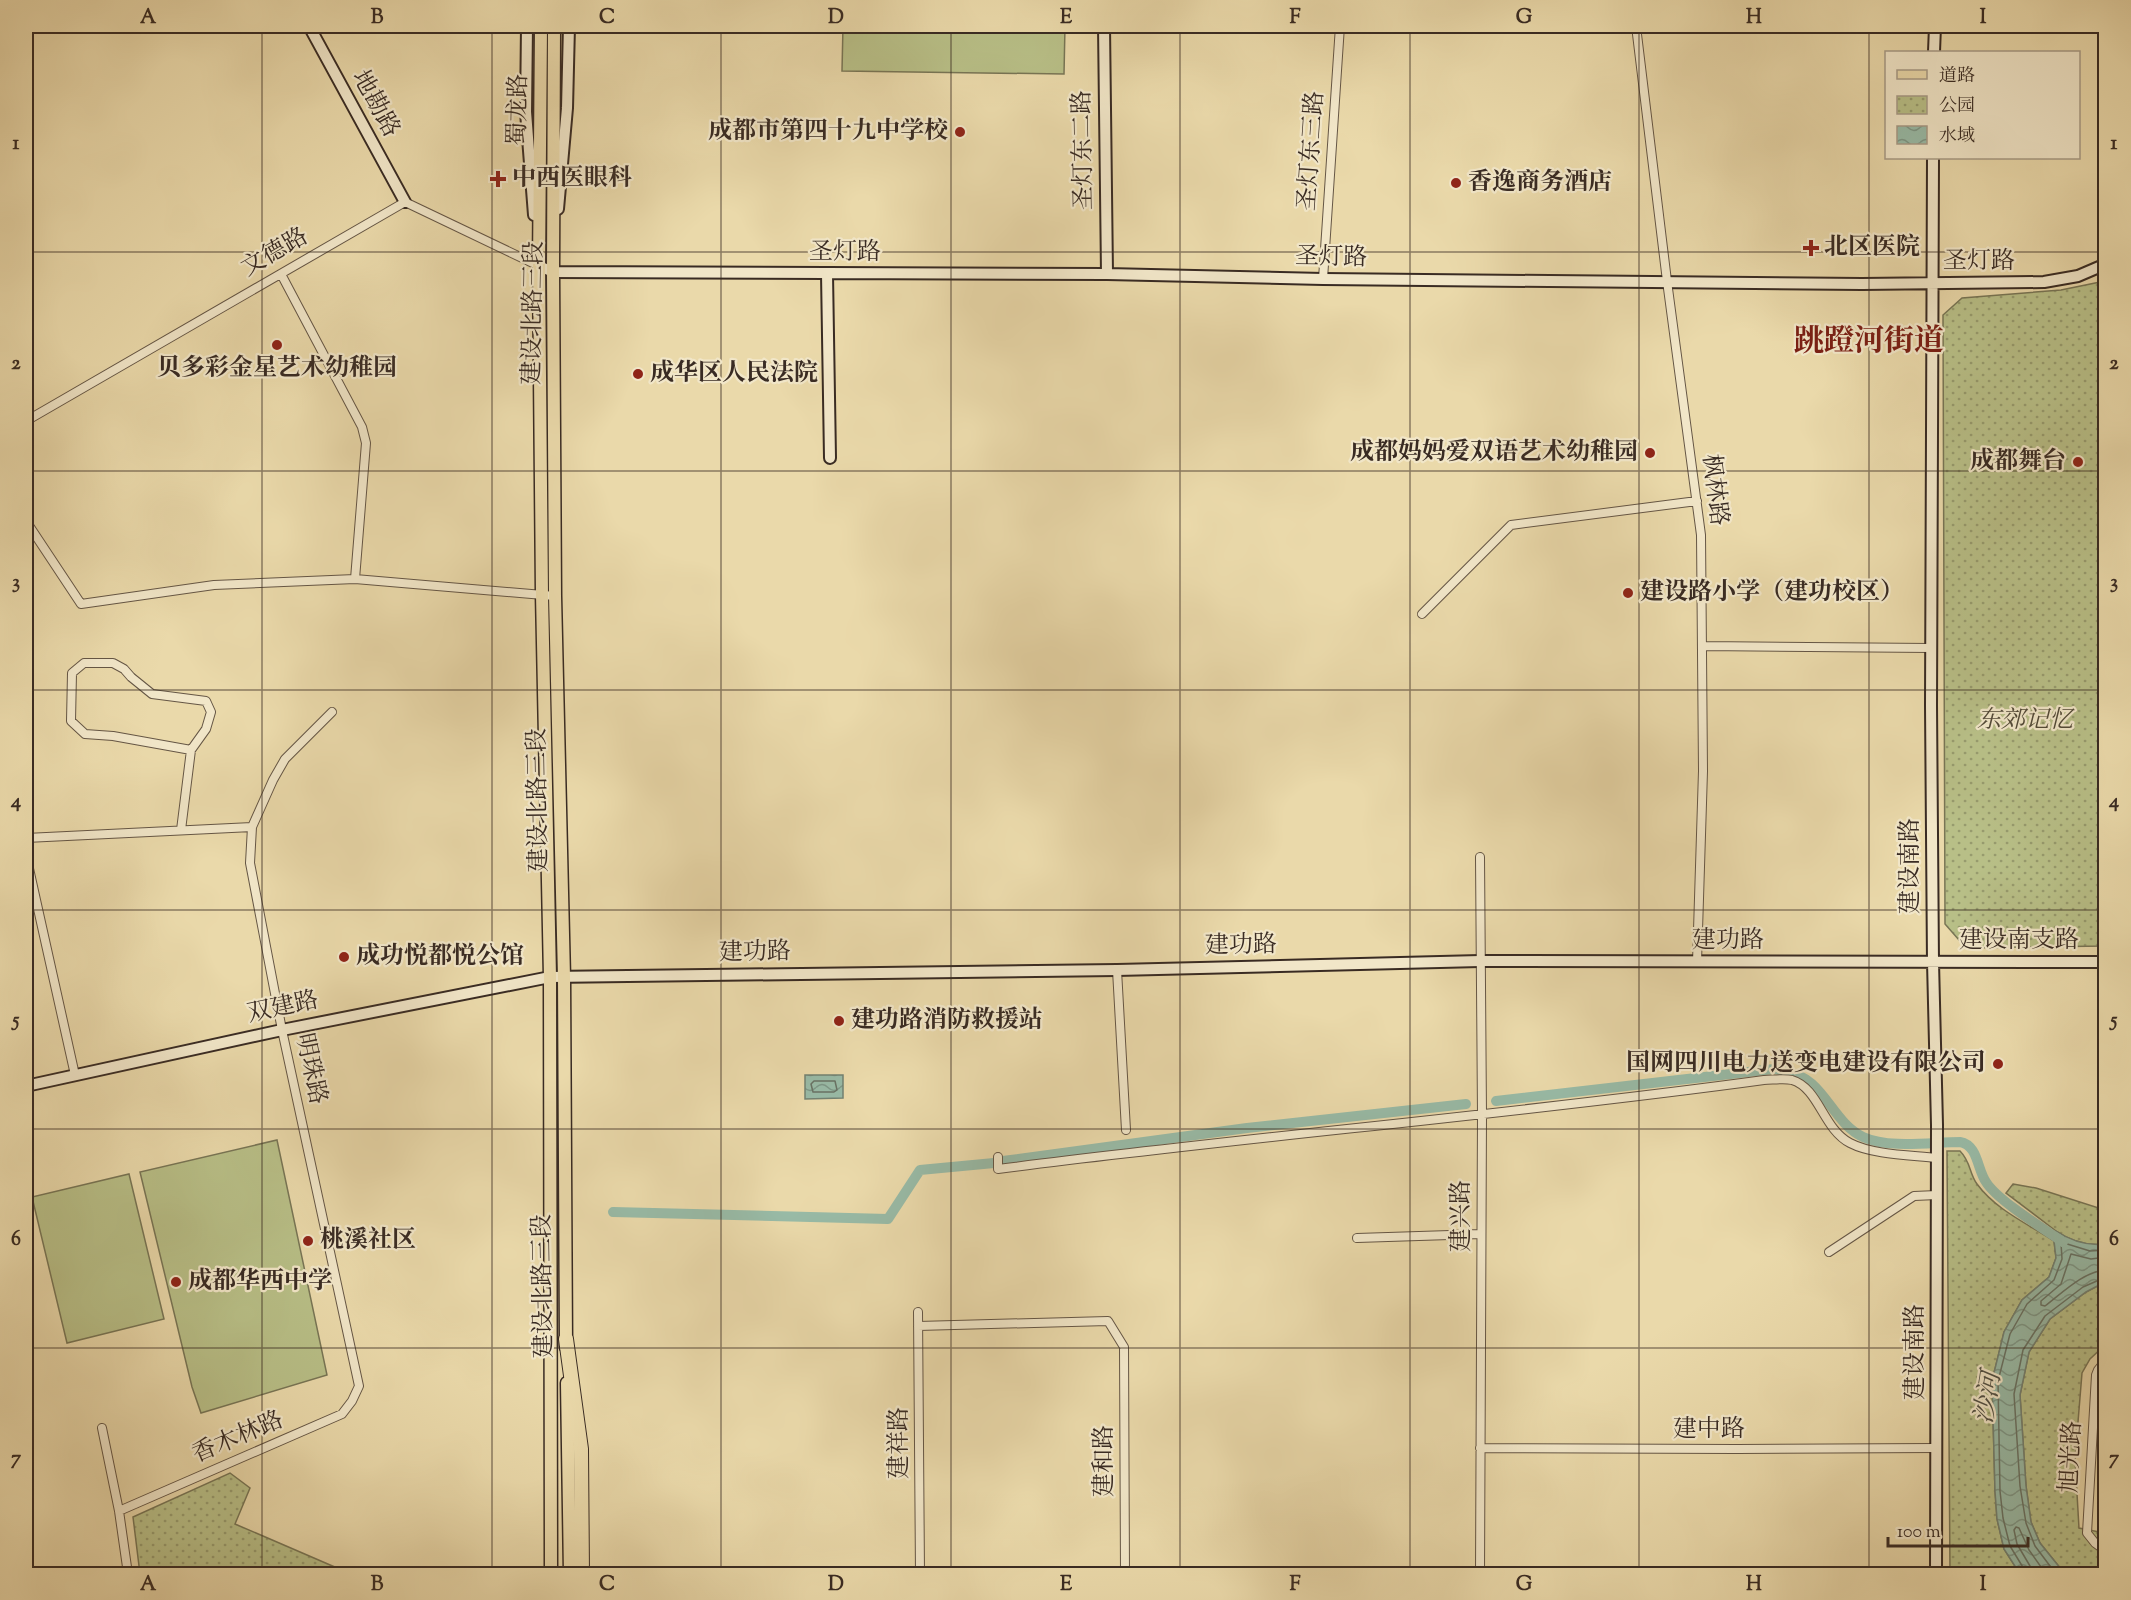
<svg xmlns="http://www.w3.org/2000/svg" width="2131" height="1600" viewBox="0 0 2131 1600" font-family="'Sorts Mill Goudy','Noto Serif SC',serif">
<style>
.park{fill:url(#park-dots);stroke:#787555;stroke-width:1.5}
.garden{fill:#b8bf87;stroke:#787555;stroke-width:1.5}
.water{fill:url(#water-waves);stroke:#728172;stroke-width:1.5}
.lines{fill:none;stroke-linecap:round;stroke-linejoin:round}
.shore{stroke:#687264;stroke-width:1.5}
.canal{stroke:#98baa6;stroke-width:10}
.street-casing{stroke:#655645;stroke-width:10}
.secondary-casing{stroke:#392b23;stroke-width:14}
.primary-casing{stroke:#392b23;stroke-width:15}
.highway-casing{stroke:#392b23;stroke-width:16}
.street{stroke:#f1e6c8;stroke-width:8}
.secondary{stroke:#f1e6c8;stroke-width:10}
.primary{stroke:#ead9aa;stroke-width:12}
.highway{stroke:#ead9aa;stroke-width:14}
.grid{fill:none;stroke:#392b23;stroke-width:1.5;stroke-opacity:0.55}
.poi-dot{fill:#8f2418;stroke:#f1e6c8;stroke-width:2}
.labels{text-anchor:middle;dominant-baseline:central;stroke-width:4.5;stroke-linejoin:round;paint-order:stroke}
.street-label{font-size:24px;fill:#392b23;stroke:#f1e6c8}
.poi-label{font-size:24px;font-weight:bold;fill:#392b23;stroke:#f1e6c8;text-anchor:start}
.park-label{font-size:24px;font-style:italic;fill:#524937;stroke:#f1e6c8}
.water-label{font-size:26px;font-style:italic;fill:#514f44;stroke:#f1e6c8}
.district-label{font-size:30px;font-weight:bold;fill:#7a1f14;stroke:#f1e6c8}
.neatline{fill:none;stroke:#392b23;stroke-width:2}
.grid-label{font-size:20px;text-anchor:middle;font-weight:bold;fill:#392b23}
</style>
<defs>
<pattern id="park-dots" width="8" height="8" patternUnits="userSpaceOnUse" patternTransform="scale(1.5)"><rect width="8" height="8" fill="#b8bf87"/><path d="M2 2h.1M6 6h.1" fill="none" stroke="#979b6e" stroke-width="1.8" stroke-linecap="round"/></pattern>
<pattern id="water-waves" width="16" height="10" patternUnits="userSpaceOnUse" patternTransform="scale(1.5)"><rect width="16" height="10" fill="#98baa6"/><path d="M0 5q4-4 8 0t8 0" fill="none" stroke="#7d9787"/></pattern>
</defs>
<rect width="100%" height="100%" fill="#ead9aa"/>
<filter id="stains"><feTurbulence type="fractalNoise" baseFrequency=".00333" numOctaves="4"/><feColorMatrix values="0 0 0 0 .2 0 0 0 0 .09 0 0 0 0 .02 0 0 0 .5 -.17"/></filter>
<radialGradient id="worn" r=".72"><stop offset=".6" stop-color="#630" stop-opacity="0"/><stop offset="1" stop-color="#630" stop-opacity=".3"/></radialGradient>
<path class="park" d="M2105,276V946L1966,948L1945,924L1943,315L1962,298L2061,290L2100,282Z
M1947,1151H1960C1971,1162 1969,1173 1977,1184C1996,1210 2028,1224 2054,1241L2056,1258L2049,1277L2022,1300L2004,1332L1992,1381L1995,1491L1997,1519L2004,1549L2020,1574H1950Z
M2013,1184L2036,1188L2105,1210V1244C2088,1246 2071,1241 2056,1231L2006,1193Z
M2105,1282V1345L2090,1359L2082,1373L2075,1459L2079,1528L2105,1533V1574H2065L2040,1543L2031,1522L2026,1486L2020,1395L2029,1352L2050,1319L2086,1292Z
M230,1473L250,1488L235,1524L351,1574H140L133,1517Z"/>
<path class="garden" d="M843,26H1065L1064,74L842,71Z
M277,1140L327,1375L201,1413L192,1387L140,1172Z
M129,1174L164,1319L67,1343L32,1197Z"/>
<path class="water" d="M805,1075H843V1098L805,1099Z
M2056,1231C2071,1241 2088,1246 2105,1244V1282L2086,1292L2050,1319L2029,1352L2020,1395L2026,1486L2031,1522L2040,1543L2065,1574H2020L2004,1549L1997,1519L1995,1491L1992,1381L2004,1332L2022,1300L2049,1277L2056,1258L2054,1241L2049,1237Z"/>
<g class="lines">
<path class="shore" d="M814,1081H835L837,1090L834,1092H813L811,1084Z
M2106,1257L2091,1259L2071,1254L2061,1284L2041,1301V1305L2045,1306C2062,1293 2084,1271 2106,1270
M2025,1574L2024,1569L2010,1546L2003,1518L2000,1491L1998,1381L2010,1334L2027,1304L2054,1280L2062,1259L2061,1243H2064L2090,1251L2106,1250
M2032,1574L2030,1566L2017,1544L2014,1530L2016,1527L2019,1528L2029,1550L2046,1574
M2056,1574L2035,1546L2026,1523L2020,1486L2014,1394L2023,1350L2045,1316L2083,1287L2106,1277"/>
<path class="canal" d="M1496,1101L1774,1069C1787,1071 1802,1075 1812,1084C1830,1100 1840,1126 1863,1137C1889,1149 1932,1142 1960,1142C1978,1145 1977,1169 1986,1182C1997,1200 2044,1229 2063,1242
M1003,1161L1247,1128L1466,1104
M613,1212L888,1219L920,1170L994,1163"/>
<g class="street-casing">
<path id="street" d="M1636,26L1667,281L1701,535L1703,771L1697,962
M281,274L362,427L366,443L355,579
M1323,279L1340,26
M26,421L405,202L539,266
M26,521L81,604L214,585L355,579L555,596
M1422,614L1511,525L1697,501
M1703,646L1931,648
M84,663H113L124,669L131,677L152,694L206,701L211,712L206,729L191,750L113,736L85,734L71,721L72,673Z
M181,830L191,750
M26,838L252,827
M26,855L75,1075
M1117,970L1126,1130
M998,1157V1169C1253,1136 1509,1115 1764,1080C1772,1080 1784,1078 1792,1080C1819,1088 1823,1129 1850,1143C1873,1155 1911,1155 1937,1158
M1357,1238L1481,1234
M1829,1252L1914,1196L1937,1195
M918,1312L920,1574
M918,1326L1108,1321L1124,1347L1125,1574
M2106,1360L2098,1370L2096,1375L2087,1533L2095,1543L2106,1551
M102,1428L119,1511L128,1574
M1480,1448L1737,1449L1937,1448
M119,1511L342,1414L352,1401L359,1386L282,1030L250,863L252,827L273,780L285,759L332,712
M1480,1574L1482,1115L1480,857"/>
</g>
<g class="secondary-casing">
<path id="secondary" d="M309,26L405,202
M527,26L526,112L534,215
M1104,26L1107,274
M1934,52L1935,26
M1933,158L1931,705L1933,962L1937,1125L1936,1574
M558,209L567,108L569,26
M538,260L539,266L553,272L1107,274L1323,279L1862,284L2044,282L2078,276L2106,264
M827,274L830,458
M26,1086L282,1030L550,977L1117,970L1480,961L2106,962"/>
</g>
<g class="primary-casing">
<path id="primary" d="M541,26L539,266L542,595L550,977L551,1574
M554,26L553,272L555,596L564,977L566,1347
M567,1383L570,1574"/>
</g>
<g class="highway-casing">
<path id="highway" d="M566,1339L581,1449L582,1574"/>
</g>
<use href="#street" class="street"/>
<use href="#secondary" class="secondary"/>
<use href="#primary" class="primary"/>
<use href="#highway" class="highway"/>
</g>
<path class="grid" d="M262,26V1574M492,26V1574M721,26V1574M951,26V1574M1180,26V1574M1410,26V1574M1639,26V1574M1869,26V1574M26,252H2106M26,471H2106M26,690H2106M26,910H2106M26,1129H2106M26,1348H2106"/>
<g class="poi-dot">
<circle cx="960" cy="132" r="6"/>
<path d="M495 170h6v6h6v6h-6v6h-6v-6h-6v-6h6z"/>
<circle cx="1456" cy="183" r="6"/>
<path d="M1808 239h6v6h6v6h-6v6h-6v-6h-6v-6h6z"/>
<circle cx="277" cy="345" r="6"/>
<circle cx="638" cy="374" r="6"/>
<circle cx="1650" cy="453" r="6"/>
<circle cx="2078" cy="462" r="6"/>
<circle cx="1628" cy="593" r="6"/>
<circle cx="344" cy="957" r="6"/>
<circle cx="839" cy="1021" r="6"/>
<circle cx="1998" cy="1064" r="6"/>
<circle cx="308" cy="1241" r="6"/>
<circle cx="176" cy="1282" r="6"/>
</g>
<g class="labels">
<g class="street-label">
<text transform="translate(375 104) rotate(61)">地勘路</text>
<text transform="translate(519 110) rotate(-89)">蜀龙路</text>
<text transform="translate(1084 150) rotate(-91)">圣灯东二路</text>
<text transform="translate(1312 151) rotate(-86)">圣灯东三路</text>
<text transform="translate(275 253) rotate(-30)">文德路</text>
<text x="845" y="253">圣灯路</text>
<text transform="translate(1331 258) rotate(1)">圣灯路</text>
<text x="1979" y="262">圣灯路</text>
<text transform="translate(534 313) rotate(-89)">建设北路三段</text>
<text transform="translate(1714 490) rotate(83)">枫林路</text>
<text transform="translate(539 800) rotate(-91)">建设北路三段</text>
<text transform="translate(1911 866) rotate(-90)">建设南路</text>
<text x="1728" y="941">建功路</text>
<text x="2019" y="941">建设南支路</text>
<text transform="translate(1241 946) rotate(-1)">建功路</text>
<text transform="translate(755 953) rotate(-1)">建功路</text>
<text transform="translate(283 1008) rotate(-12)">双建路</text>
<text transform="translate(310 1069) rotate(78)">明珠路</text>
<text transform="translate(1462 1216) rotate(-90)">建兴路</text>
<text transform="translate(544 1286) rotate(-91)">建设北路三段</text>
<text transform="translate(1916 1352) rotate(-90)">建设南路</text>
<text x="1709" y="1430">建中路</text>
<text transform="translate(238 1438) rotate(-23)">香木林路</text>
<text transform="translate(900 1443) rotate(-90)">建祥路</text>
<text transform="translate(2072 1457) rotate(-87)">旭光路</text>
<text transform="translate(1105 1461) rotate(-90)">建和路</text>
</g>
<g class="poi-label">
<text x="948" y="132" text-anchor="end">成都市第四十九中学校</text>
<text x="512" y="179">中西医眼科</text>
<text x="1468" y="183">香逸商务酒店</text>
<text x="1824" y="248">北区医院</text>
<text x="277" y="369" text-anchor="middle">贝多彩金星艺术幼稚园</text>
<text x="650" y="374">成华区人民法院</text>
<text x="1638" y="453" text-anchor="end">成都妈妈爱双语艺术幼稚园</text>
<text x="2066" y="462" text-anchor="end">成都舞台</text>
<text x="1640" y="593">建设路小学（建功校区）</text>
<text x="356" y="957">成功悦都悦公馆</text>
<text x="851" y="1021">建功路消防救援站</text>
<text x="1986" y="1064" text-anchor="end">国网四川电力送变电建设有限公司</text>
<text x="320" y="1241">桃溪社区</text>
<text x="188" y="1282">成都华西中学</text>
</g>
<g class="park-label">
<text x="2025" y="721">东郊记忆</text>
</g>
<g class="water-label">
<text transform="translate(1989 1398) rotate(-81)">沙河</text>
</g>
<g class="district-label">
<text x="1869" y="342">跳蹬河街道</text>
</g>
</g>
<rect width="2131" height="1600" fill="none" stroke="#ead9aa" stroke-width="66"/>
<rect x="1885" y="51" width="195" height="108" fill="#f1e6c8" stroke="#a79b86" stroke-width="1.5"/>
<rect x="1897" y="70" width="30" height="9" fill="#ead9aa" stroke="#a79b86" stroke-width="1.5"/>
<text x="1939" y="81" font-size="18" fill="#392b23">道路</text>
<rect x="1897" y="96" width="30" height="18" fill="url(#park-dots)" stroke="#a79b86" stroke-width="1.5"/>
<text x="1939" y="111" font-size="18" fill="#392b23">公园</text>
<rect x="1897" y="126" width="30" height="18" fill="url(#water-waves)" stroke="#a79b86" stroke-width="1.5"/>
<text x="1939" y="141" font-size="18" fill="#392b23">水域</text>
<path d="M1888 1537v9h140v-9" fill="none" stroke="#392b23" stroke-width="3"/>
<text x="1897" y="1537" font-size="18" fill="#392b23" stroke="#f1e6c8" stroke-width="4.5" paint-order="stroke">100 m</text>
<rect x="33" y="33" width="2065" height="1534" class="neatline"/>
<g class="grid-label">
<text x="148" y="23">A</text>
<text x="377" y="23">B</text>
<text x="607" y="23">C</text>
<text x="836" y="23">D</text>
<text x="1066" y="23">E</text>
<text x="1295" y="23">F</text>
<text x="1524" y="23">G</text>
<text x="1754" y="23">H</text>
<text x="1983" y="23">I</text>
<text x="16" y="149">1</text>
<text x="2114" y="149">1</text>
<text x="16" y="369">2</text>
<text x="2114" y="369">2</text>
<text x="16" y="588">3</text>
<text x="2114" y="588">3</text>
<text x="16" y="807">4</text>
<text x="2114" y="807">4</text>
<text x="16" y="1026">5</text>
<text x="2114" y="1026">5</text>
<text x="16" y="1245">6</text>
<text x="2114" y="1245">6</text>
<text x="16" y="1464">7</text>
<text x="2114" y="1464">7</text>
<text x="148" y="1590">A</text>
<text x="377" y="1590">B</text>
<text x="607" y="1590">C</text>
<text x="836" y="1590">D</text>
<text x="1066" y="1590">E</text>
<text x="1295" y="1590">F</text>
<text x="1524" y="1590">G</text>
<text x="1754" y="1590">H</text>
<text x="1983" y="1590">I</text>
</g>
<rect width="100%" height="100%" filter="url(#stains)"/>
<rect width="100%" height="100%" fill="url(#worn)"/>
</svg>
